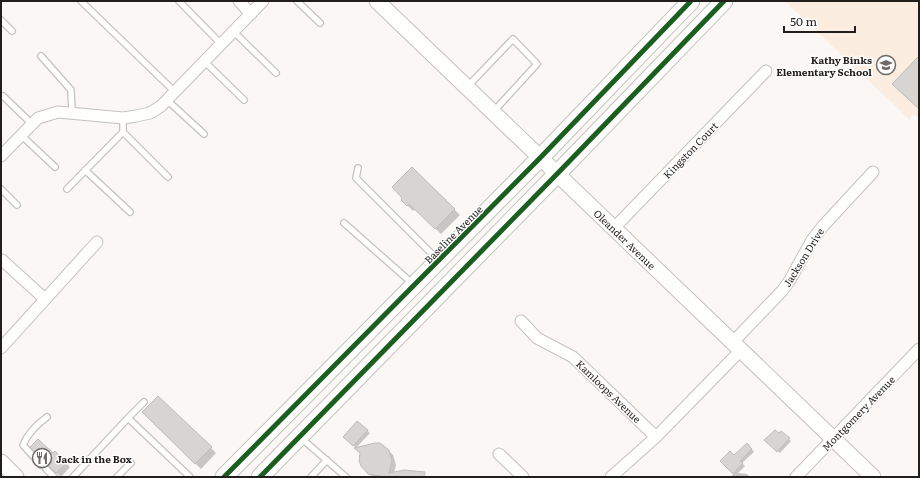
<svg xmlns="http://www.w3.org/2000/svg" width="920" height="478" viewBox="0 0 920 478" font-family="Literata,serif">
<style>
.green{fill:#fbeee1}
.shadow{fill:#0003}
.building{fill:#d7d4d1;stroke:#bfbcb9}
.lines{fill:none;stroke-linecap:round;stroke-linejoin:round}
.lane-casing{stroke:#c5c2bf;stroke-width:8}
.street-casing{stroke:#c5c2bf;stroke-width:13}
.secondary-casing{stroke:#c5c2bf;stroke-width:17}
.primary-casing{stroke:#c5c2bf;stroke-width:19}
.lane{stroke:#fefefd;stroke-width:5.5}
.street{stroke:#fefefd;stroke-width:11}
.secondary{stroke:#fefefd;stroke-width:15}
.primary{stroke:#fefefd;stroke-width:17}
.cycleway-casing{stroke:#fff;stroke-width:8}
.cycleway{stroke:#1b5e20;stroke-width:5}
.labels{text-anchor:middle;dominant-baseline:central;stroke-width:3;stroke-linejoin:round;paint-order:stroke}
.poi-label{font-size:10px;font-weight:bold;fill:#211e1b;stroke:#fff;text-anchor:end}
.street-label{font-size:10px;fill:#211e1b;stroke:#fff}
</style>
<rect width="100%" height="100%" fill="#faf7f4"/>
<path class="green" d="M785,1H919V117L912,115L910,120Z"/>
<path class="shadow" d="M412,168L460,215L441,234L415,209L413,211L402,200Z
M143,412L211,448L216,453L201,469Z
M357,422L370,433L356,448L344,437Z
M781,432L791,441L780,453L766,440Z
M380,444L385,447L393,455L396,465L394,473L417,477H372L362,466Z
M749,446L754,452L742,463L745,466L738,473L747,474L750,477H731L734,473V456Z
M55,453L70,467L61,477L46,464Z"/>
<path class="building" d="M919,56V109L892,84Z
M412,167L455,209L435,229L409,204L407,206L401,200L402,198L392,187Z
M158,396L212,447L195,464L142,412Z
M357,421L368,430L353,446L343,437Z
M775,430L779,433L781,431L790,438L777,452L764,440Z
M38,439L53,453L55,451L67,463L56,473L49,466L45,465L30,447Z
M375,443H380L389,450L392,461L389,473L404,470L425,472L424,477H385L368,474L361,466L359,461L360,453L354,448Z
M747,443L752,449L740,461L743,463L733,474L720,461L730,451L734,455Z"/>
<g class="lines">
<g class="lane-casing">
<path id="lane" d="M81,1L175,92
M179,1L221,44
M297,1L320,23
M1,20L12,31
M234,32L276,73
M41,56L71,90L72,113
M204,61L244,100
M468,86L513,39L537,64L494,111
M3,96L32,124
M167,100L204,134
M123,132L168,177
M21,135L55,167
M358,168L356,178L437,259
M85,170L130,212
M1,189L17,205
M67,189L123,132V118
M344,223L413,284
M128,418L144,402
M301,438L346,477
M41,465L23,445C28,433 36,425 47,417
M46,469L54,477
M73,477L128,418L190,477
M117,477L131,463
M311,477L327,460"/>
</g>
<g class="street-casing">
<path id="street" d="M239,1L251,14
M1,156L38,118L58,112L123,118L136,116L150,113L161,106L263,1
M614,228L766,71
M2,260L45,299
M521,321L537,338L573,357L656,437
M733,342L782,291L790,280L812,240L823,226L873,172
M1,348L97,242
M499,454L523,477
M611,477L656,437L741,350
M796,477L919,349"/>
</g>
<g class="secondary-casing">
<path id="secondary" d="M377,1L873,477
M1,462L16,477"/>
</g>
<g class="primary-casing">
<path id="primary" d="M224,477L540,158L691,1
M260,477L557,174L724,1"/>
</g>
<use href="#lane" class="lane"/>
<use href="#street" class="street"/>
<use href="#secondary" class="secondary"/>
<use href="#primary" class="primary"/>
<g class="cycleway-casing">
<path id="cycleway" d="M224,477L540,158L691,1
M260,477L557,174L724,1"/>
</g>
<use href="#cycleway" class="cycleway"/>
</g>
<defs>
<g id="school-ring" transform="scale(1)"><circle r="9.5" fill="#fff" stroke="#6d6a67" stroke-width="1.5"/><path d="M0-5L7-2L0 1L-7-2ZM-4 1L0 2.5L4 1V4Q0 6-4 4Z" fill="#6d6a67"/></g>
<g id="restaurant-ring" transform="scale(1)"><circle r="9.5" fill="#fff" stroke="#6d6a67" stroke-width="1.5"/><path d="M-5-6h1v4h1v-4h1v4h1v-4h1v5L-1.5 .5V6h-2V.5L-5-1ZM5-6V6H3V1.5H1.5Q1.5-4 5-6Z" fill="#6d6a67"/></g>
</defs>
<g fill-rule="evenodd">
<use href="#school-ring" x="886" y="65"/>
<use href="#restaurant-ring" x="42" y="458"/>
</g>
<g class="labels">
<g class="poi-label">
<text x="872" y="59">Kathy Binks<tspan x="872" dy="12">Elementary School</tspan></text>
<text x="56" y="458" text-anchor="start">Jack in the Box</text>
</g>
<g class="street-label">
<text transform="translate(690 150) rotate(-46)">Kingston Court</text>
<text transform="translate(453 234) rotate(-45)">Baseline Avenue</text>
<text transform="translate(625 239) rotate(44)">Oleander Avenue</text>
<text transform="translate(803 257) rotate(-58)">Jackson Drive</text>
<text transform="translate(609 391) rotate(44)">Kamloops Avenue</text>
<text transform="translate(858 413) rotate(-46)">Montgomery Avenue</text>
</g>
</g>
<rect width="920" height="478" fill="none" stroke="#211e1b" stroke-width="4"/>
<path d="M784 26v6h71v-6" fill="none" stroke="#211e1b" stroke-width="2"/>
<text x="790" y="26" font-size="12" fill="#211e1b" stroke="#ffffff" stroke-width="3" paint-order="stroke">50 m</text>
</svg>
